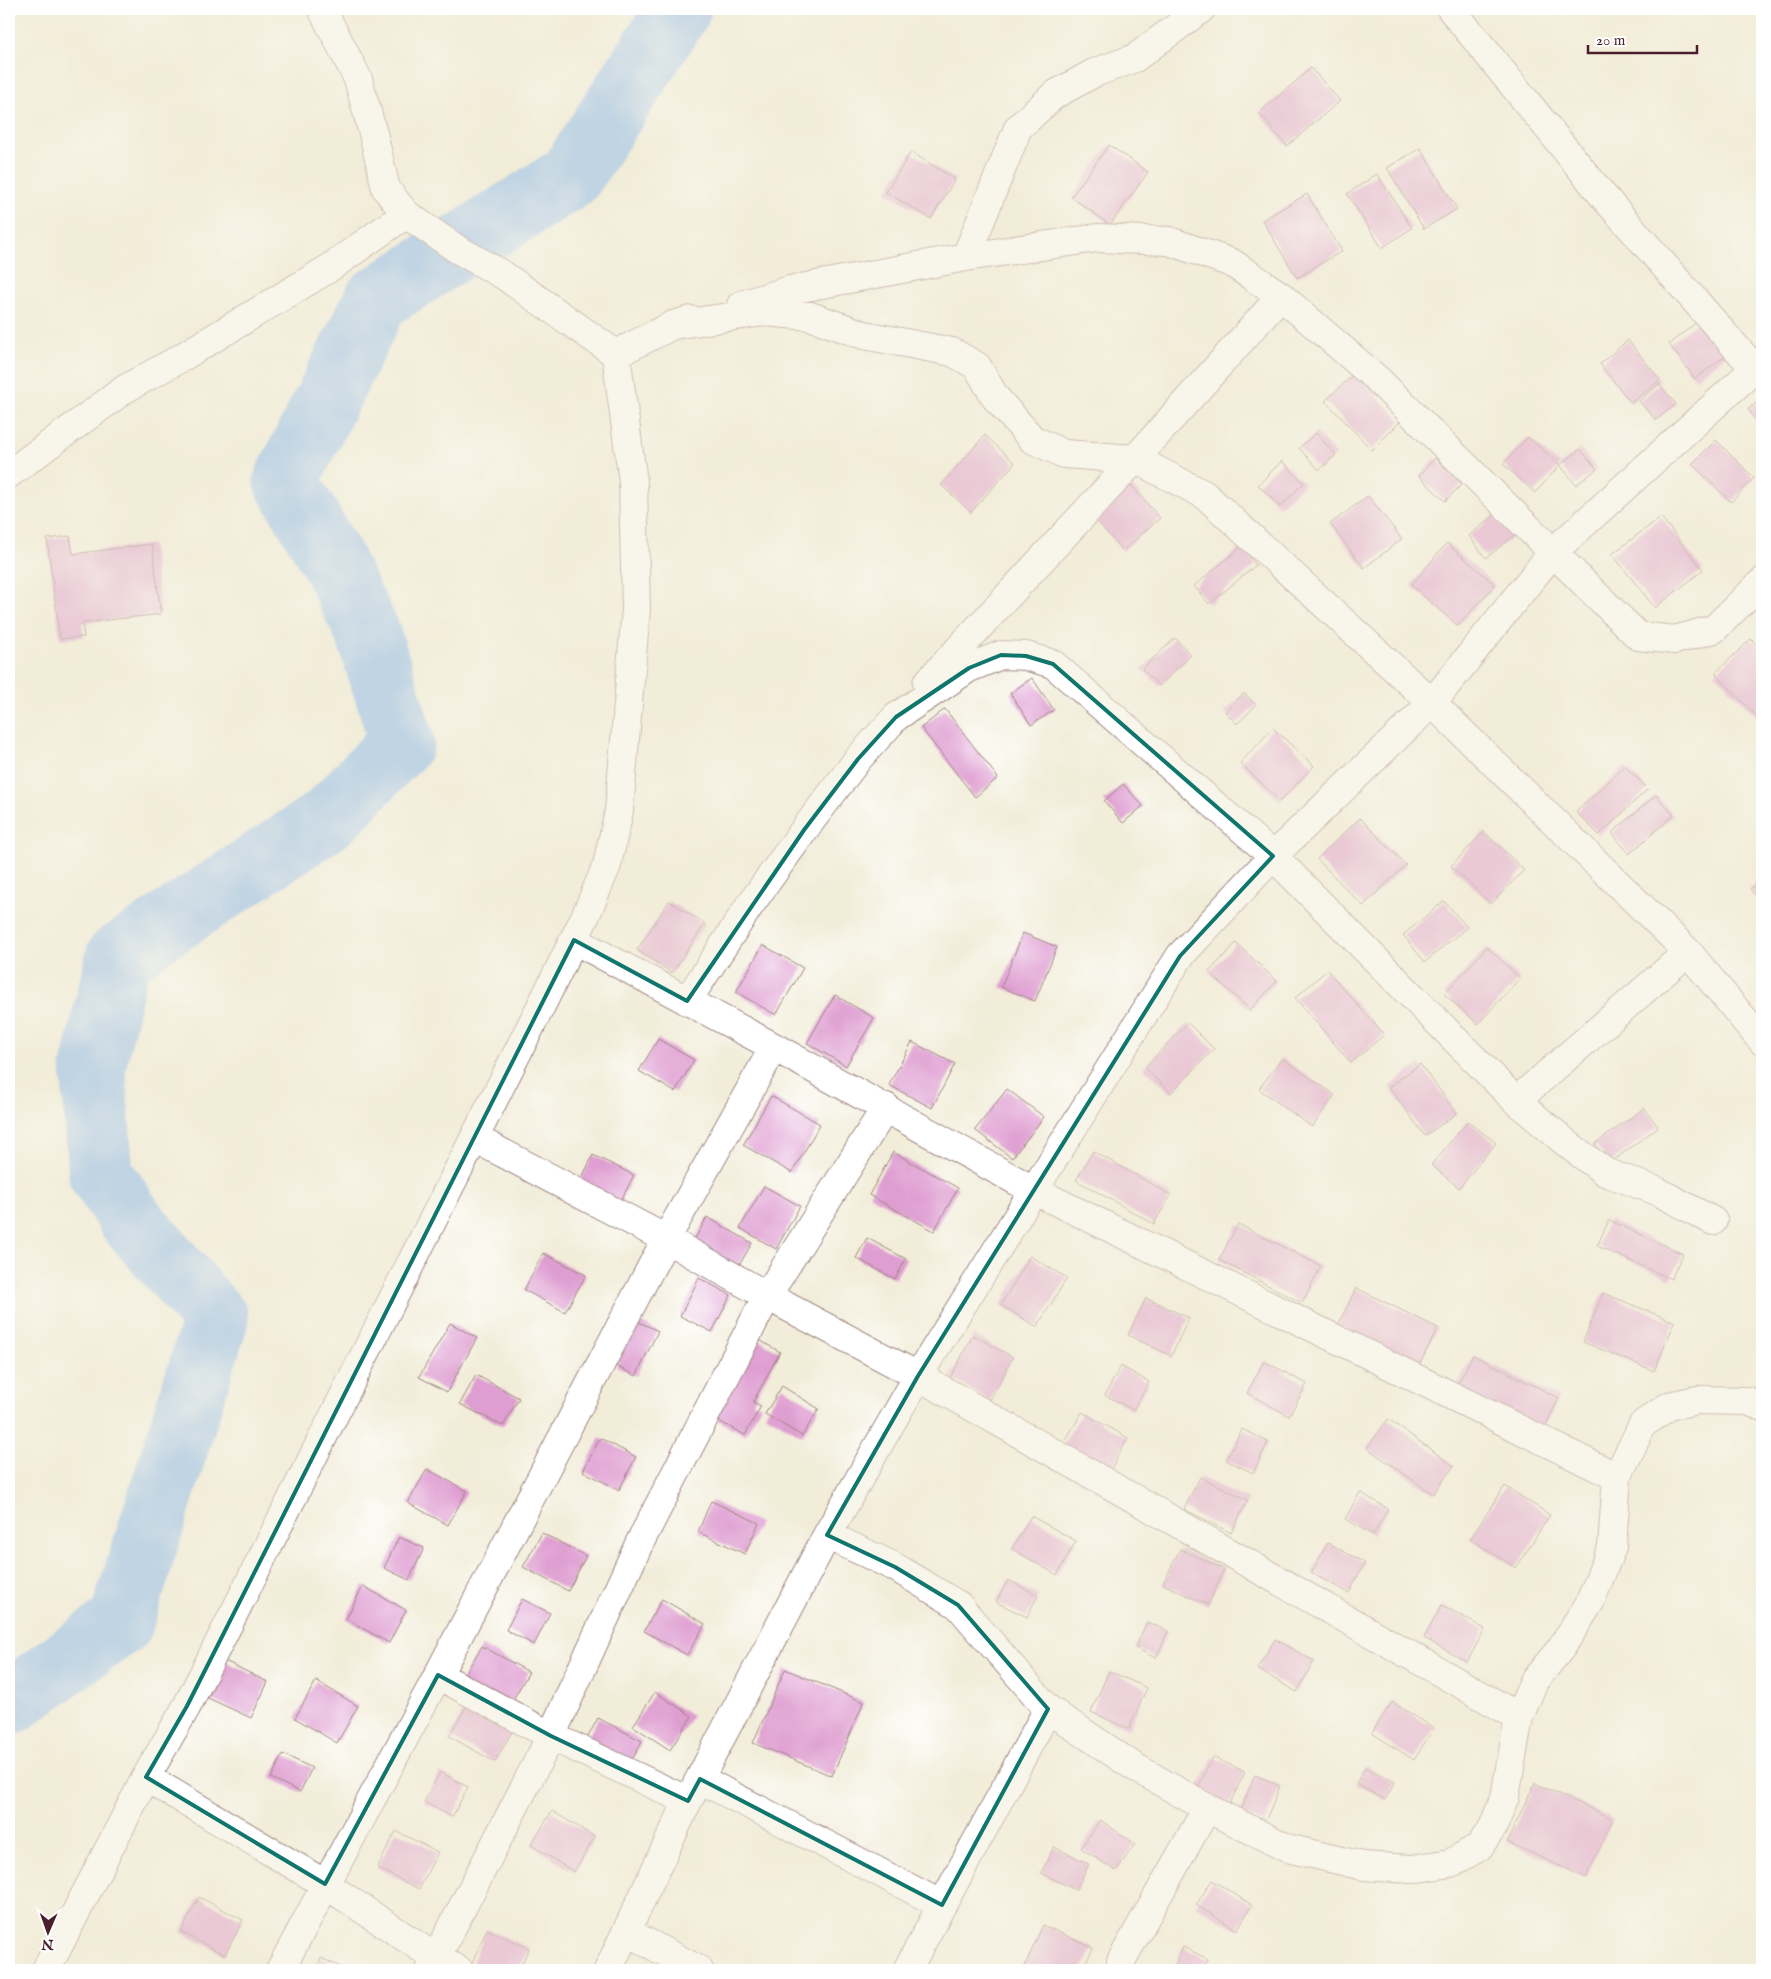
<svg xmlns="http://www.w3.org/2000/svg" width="1771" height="1979" viewBox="0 0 1771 1979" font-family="'IM FELL English',serif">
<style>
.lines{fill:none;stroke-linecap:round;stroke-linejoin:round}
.river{stroke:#83b6f0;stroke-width:65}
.building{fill:#df9ed1}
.street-casing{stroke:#9e8682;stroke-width:30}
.street{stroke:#fff;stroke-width:28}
.marked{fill:none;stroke:#0f766e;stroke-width:4;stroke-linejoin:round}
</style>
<rect width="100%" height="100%" fill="#fff"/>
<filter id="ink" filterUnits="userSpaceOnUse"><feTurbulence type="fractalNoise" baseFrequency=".02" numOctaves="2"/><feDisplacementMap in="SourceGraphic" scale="10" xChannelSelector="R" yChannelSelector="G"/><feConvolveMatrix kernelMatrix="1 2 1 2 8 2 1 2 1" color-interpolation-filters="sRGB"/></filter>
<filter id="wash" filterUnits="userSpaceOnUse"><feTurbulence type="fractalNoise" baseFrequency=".0096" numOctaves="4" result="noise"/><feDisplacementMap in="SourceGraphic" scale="20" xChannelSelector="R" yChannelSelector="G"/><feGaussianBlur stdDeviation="1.12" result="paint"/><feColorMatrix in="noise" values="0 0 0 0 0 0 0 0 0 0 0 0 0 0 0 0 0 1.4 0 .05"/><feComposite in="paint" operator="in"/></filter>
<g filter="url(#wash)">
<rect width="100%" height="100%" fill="#f2edd9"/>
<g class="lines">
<path class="river" d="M9,1703L121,1623L216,1319L132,1221L101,1174L93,1068L118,957L329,818L402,742L368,633L332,560L286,481L377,299L571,176L679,9"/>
</g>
<g id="blocks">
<path class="building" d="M1311,68L1340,101L1287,146L1259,113Z
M1109,145L1148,172L1110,225L1071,197Z
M1420,148L1457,209L1424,229L1387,168Z
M911,152L955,179L931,219L886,192Z
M1377,174L1412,228L1382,248L1347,194Z
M1307,194L1342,251L1297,278L1262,220Z
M1702,318L1729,353L1695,379L1669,344Z
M1628,340L1660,380L1631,403L1600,364Z
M1355,373L1401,421L1372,450L1325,401Z
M1659,384L1676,404L1656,420L1639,401Z
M1762,399V429L1748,409Z
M1316,433L1336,455L1319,470L1299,448Z
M985,435L1015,463L971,512L941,485Z
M1528,437L1560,465L1535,493L1503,464Z
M1716,440L1754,478L1731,502L1692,464Z
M1580,449L1597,469L1576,485L1560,465Z
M1435,458L1462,484L1445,501L1419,476Z
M1282,461L1304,483L1280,507L1258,485Z
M1130,484L1160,518L1123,551L1093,517Z
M1368,496L1402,539L1364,568L1330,524Z
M1497,513L1515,535L1486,558L1469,536Z
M1661,517L1703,570L1655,608L1612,554Z
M70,536L73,554L152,544L161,614L82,623L84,637L60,639L47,539Z
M1447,543L1495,585L1458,626L1411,585Z
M1241,547L1256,565L1209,604L1194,586Z
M1175,638L1191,655L1159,686L1142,669Z
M1751,639L1762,650V722L1715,673Z
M1032,678L1054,710L1031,725L1010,693Z
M1244,693L1256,705L1237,724L1225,712Z
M945,709L998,778L975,797L921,728Z
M1273,728L1314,766L1280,801L1240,763Z
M1625,766L1648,789L1599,835L1576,812Z
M1123,784L1143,806L1123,823L1104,801Z
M1656,795L1674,815L1629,854L1612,833Z
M1360,818L1406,865L1363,906L1317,859Z
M1484,832L1524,870L1491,904L1451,866Z
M1762,879V904L1750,889Z
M669,901L705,924L672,973L637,950Z
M1444,901L1467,927L1425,962L1403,935Z
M1023,933L1057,947L1035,1001L1001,987Z
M1236,943L1277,981L1250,1010L1209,972Z
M763,945L803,968L776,1015L736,992Z
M1487,947L1520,978L1478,1024L1444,994Z
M1327,970L1384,1035L1351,1063L1295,998Z
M835,995L874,1018L846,1066L807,1043Z
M1188,1023L1214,1049L1171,1093L1144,1068Z
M658,1039L694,1060L675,1092L639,1071Z
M912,1042L955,1064L932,1108L889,1085Z
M1282,1058L1335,1095L1312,1127L1259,1089Z
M1420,1064L1457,1113L1425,1136L1389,1087Z
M1007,1089L1044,1117L1012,1158L975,1130Z
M771,1096L820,1124L792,1173L743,1145Z
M1644,1108L1658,1127L1610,1163L1595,1144Z
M1468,1121L1496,1143L1459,1188L1431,1165Z
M1093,1151L1171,1195L1154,1224L1076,1180Z
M893,1152L958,1188L934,1231L869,1195Z
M593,1155L634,1175L617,1208L577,1188Z
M764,1186L800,1206L776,1249L740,1228Z
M707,1217L752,1243L734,1274L690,1248Z
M1609,1220L1683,1254L1671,1279L1597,1246Z
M1238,1224L1321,1266L1302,1303L1219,1260Z
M867,1238L906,1259L895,1279L856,1258Z
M543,1253L586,1275L565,1312L524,1290Z
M1030,1256L1067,1278L1037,1327L1001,1305Z
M699,1278L731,1295L712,1332L680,1316Z
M1356,1288L1438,1328L1419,1365L1338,1325Z
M1603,1293L1675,1322L1654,1371L1583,1342Z
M1146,1298L1189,1318L1171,1356L1128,1335Z
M637,1321L658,1331L636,1376L616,1366Z
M450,1323L477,1338L447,1392L419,1377Z
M973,1335L1013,1357L990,1400L950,1378Z
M754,1337L780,1352L753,1402L761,1406L745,1435L709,1416Z
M1473,1355L1559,1398L1543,1431L1456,1387Z
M1264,1361L1307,1384L1289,1416L1247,1393Z
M1121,1366L1149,1382L1133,1410L1105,1395Z
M476,1375L519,1398L503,1426L460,1404Z
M782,1386L819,1409L802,1436L765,1414Z
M1082,1412L1128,1438L1110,1471L1063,1445Z
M1388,1419L1454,1466L1433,1494L1367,1448Z
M1242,1429L1268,1442L1253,1473L1226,1460Z
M600,1438L636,1457L619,1490L583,1471Z
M427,1469L467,1491L448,1525L408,1503Z
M1200,1477L1248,1500L1231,1533L1184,1509Z
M1505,1486L1550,1515L1516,1568L1470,1539Z
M1360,1492L1388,1509L1373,1535L1345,1519Z
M711,1501L759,1523L745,1554L698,1532Z
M1031,1516L1076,1541L1057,1575L1012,1549Z
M542,1533L586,1556L568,1591L523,1567Z
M399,1537L424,1548L409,1580L384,1568Z
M1328,1543L1365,1563L1349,1593L1311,1573Z
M1180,1549L1224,1569L1208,1605L1163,1584Z
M1008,1580L1038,1595L1027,1617L996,1602Z
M363,1586L406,1610L389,1643L346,1619Z
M522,1599L550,1613L534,1645L506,1630Z
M662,1599L705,1624L687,1655L644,1631Z
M1442,1605L1485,1629L1467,1662L1424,1638Z
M1147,1622L1168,1631L1156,1658L1135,1648Z
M1275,1639L1314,1661L1297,1692L1257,1669Z
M482,1646L529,1672L507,1710L459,1684Z
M225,1661L268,1682L251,1718L208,1698Z
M785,1669L864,1702L832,1776L753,1743Z
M1109,1671L1147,1688L1129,1729L1091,1712Z
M316,1681L358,1706L337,1743L295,1718Z
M655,1692L692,1716L670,1750L633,1726Z
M469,1702L514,1728L495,1762L449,1736Z
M1392,1702L1434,1728L1414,1760L1372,1733Z
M598,1718L642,1741L628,1768L584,1744Z
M283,1754L312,1768L300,1792L271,1778Z
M1213,1757L1245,1772L1228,1807L1196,1791Z
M1365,1767L1395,1782L1385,1800L1356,1784Z
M440,1772L468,1787L452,1817L424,1802Z
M1255,1775L1280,1786L1264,1824L1239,1814Z
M1535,1783L1613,1819L1586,1878L1507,1842Z
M552,1811L595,1837L574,1872L531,1845Z
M1100,1820L1135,1844L1116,1871L1081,1848Z
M396,1831L438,1852L419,1889L377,1868Z
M1054,1847L1089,1864L1076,1890L1041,1873Z
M1212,1880L1252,1905L1237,1930L1196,1905Z
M199,1897L243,1920L225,1955L181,1932Z
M1043,1925L1093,1948L1082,1970H1023Z
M487,1929L529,1948L519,1970H482L471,1965Z
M1183,1947L1208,1959L1203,1970H1173Z
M321,1958L347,1970H315Z"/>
</g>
</g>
<g filter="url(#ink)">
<use href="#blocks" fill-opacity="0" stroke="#9e8682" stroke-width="1"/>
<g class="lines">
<g class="street-casing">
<path id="street" d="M1451,9L1604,197L1755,369
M966,257L1018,128L1054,95L1094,73L1135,58L1201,9
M741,305L790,290L966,257L1097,238L1169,241L1232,263L1281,296L1376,378L1638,636L1675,640L1714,629L1762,582
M673,325L764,312L810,316L864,335L952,352L977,366L995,397L1032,439L1064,454L1135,459L1205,495L1432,703L1688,952L1762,1041
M616,354L673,325L691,320
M9,474L125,389L179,359L328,269L406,214
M927,683L1135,459L1281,296
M574,940L774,1047L1033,1190L1617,1477L1643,1424L1669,1406L1697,1400L1748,1401L1762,1407
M687,1001L750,905L804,830L858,759L896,717L969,668L1001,655L1026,656L1053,664L1273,856L1516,1101L1570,1146L1605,1172L1657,1191L1713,1221
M1516,1101L1688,952
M476,1139L666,1239L767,1296L918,1376L1519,1717
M827,1535L895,1567L958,1605L1048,1709L1133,1766L1207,1808L1287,1848L1363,1866L1412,1869L1451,1863L1479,1847L1493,1827L1505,1797L1519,1717L1534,1681L1561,1648L1590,1602L1612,1547L1617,1477
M438,1675L551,1736L688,1801
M146,1777L325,1884L436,1958L459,1970
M700,1779L942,1905
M627,1932L699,1970
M1121,1961L1207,1808
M46,1970L146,1777L187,1706L542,1004L585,917L607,865L619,811L636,609L633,482L616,354L503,275L457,249L406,214L386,189L374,137L358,79L322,9
M280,1970L438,1675L666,1239L774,1047
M430,1970L551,1736L639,1544L767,1296L886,1107
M608,1970L688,1801L827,1535L918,1376L1180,956L1273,856L1432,703L1553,552L1762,362
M907,1970L1048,1709"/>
</g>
<use href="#street" class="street"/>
</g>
</g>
<path d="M0 0H1771V1979H0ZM1001,655L1026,656L1053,664L1273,856L1180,956L918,1376L827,1535L895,1567L958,1605L1048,1709L942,1905L700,1779L688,1801L551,1736L438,1675L325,1884L146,1777L187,1706L574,940L687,1001L804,830L858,759L896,717L969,668Z" fill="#f2edd9" fill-opacity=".55" fill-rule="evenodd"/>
<path class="marked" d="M1001,655L1026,656L1053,664L1273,856L1180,956L918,1376L827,1535L895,1567L958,1605L1048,1709L942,1905L700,1779L688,1801L551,1736L438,1675L325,1884L146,1777L187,1706L574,940L687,1001L804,830L858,759L896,717L969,668Z"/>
<rect width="1771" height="1979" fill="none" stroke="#fff" stroke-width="30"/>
<g transform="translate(48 1932) rotate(182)" stroke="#ffffff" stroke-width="4" paint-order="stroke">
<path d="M0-4L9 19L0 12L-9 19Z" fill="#4a1f2b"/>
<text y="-8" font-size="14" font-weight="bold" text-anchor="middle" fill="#4a1f2b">N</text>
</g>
<path d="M1588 45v8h109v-8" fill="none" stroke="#4a1f2b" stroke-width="2.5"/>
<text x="1596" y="45" font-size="15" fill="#4a1f2b" stroke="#ffffff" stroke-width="4" paint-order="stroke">20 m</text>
</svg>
